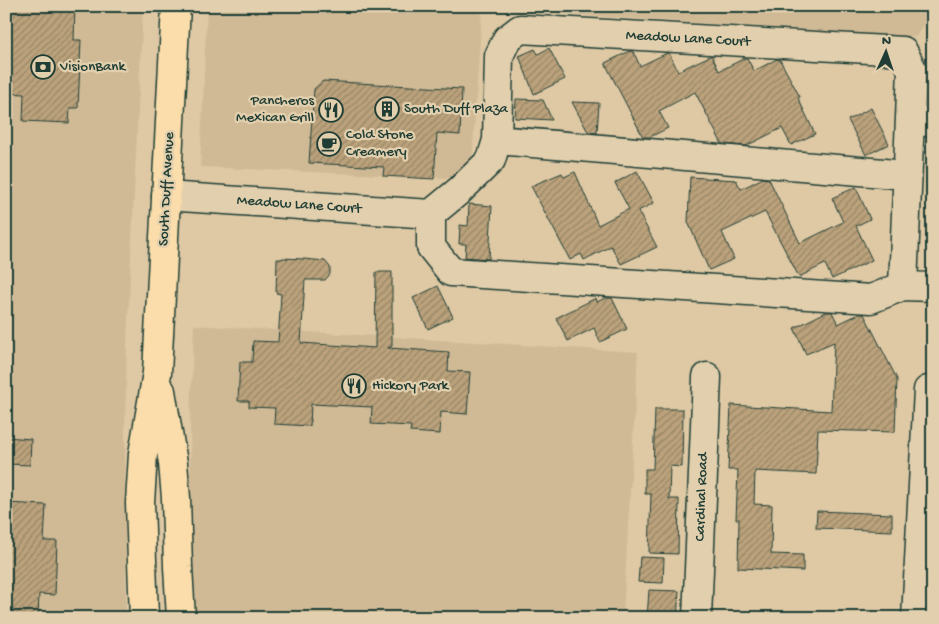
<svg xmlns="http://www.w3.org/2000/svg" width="939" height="624" viewBox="0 0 939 624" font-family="'Gochi Hand',sans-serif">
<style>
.built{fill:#d0ba96}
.building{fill:url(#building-hatch);stroke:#1f3d34}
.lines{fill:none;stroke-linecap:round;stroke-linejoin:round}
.minor-casing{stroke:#1f3d34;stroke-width:31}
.major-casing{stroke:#1f3d34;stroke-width:31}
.minor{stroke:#e2cfad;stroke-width:28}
.major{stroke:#faddab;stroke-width:28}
.labels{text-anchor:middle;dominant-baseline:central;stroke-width:4.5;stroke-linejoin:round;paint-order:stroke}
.street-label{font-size:15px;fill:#1f3d34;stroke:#e2cfad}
.poi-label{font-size:15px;fill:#1f3d34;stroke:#e2cfad;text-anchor:start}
</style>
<defs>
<pattern id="building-hatch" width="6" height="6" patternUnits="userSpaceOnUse" patternTransform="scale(1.25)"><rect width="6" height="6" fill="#bba27b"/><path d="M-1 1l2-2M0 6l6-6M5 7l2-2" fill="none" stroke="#978566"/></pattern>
</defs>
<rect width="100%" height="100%" fill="#dfc9a5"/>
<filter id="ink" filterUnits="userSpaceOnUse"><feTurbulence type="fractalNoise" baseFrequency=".02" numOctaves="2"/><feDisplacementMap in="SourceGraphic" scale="10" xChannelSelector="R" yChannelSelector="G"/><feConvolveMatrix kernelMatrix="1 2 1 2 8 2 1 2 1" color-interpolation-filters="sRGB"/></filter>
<g filter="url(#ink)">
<path class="built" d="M6,6H143L127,343L125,427L126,618H6Z
M207,6H933V10L930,13L916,37L482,9L471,179L200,167Z
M194,325L638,352L623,618H194L191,555L190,418Z"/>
<path class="building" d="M6,6H75L74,40H81L78,108H70L69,123L23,121L24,94L6,93Z
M549,48L565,79L534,94L519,56L535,49L538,54Z
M630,51H633L640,66L667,53H669L678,71L710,56H712L719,71L745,58H747L754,71L777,59L780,60L800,97L798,98L815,134L791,145L782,128L746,146L722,144L695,92L659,111L668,128L650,137H643L605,63Z
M323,81L462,89L460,135L437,133L434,179L383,176L384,167L309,163L314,89Z
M516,99L543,100L552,120L515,118Z
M572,102L599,103L597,133L588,132Z
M871,108L889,144L866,155L848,120Z
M637,171L654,203L638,211L657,247L621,264L611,246L584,260L581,254L570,260L531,186L562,173L564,177L575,172L598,225L629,209L615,183Z
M690,177L736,180L741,189L763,178L769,179L800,243L843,222L832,198L856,187L870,219L856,226L872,260L832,279L825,264L799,277L765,212L722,232L734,259L709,270L688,222Z
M469,204L492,206L489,259L465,257L466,244H459L460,225L468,226Z
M282,258L304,259L325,261L330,267V274L325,280H305L301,343L375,348L376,272H392V346L388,348L449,352L448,371L470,372L467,414L441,412L440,434L410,432L411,426L371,424L372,407L311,404L310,426L274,424L275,408L249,407V401H238L240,362H252L253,341L278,342L281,294L276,293L277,259H282Z
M438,286L453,317L428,329L413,298Z
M596,298L597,302L605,298H612L627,329L600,342L594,328L568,341L556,318Z
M826,312H832L838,324L859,314H864L897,379L895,432L818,430L816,474L755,471L754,504L772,505L771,554L803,555V571L738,568L739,519H736L738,470H728L731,405L831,411L834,342L806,354L794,328Z
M655,409H683L682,467L670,466L669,499H679L678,554L649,553L651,494H645V469H653Z
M6,437L31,439L30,465L6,464Z
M6,503L46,505L44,541H57L55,595L39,594L38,618L6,617Z
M817,511L892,514V531L816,528Z
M640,557L664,558L663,583L638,582Z
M649,590L679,591L677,618H647Z"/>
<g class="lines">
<g class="minor-casing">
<path id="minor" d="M910,121L933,122
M497,140L907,175
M166,196L431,214
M903,286L912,69L903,51L520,29L507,39L499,56L497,140L491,160L460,190L431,214V247L451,272L871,299L903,286L933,287
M697,618L707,377
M916,618L928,390"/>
</g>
<g class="major-casing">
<path id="major" d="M161,391L173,463L176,498L178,567L181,618
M144,618L140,503L143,454L157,373L176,6"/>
</g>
<use href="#minor" class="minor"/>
<use href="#major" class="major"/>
</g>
</g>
<defs>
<g id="bank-ring" transform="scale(1.25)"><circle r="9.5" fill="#e2cfad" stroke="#1f3d34" stroke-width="1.5"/><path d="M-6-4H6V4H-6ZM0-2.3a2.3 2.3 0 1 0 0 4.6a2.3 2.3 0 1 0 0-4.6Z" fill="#1f3d34"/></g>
<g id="building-ring" transform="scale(1.25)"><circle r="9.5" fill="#e2cfad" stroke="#1f3d34" stroke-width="1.5"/><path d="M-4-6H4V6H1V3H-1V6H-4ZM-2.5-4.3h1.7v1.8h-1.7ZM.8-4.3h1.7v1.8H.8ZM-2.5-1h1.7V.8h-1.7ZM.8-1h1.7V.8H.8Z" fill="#1f3d34"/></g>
<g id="restaurant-ring" transform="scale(1.25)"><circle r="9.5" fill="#e2cfad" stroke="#1f3d34" stroke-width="1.5"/><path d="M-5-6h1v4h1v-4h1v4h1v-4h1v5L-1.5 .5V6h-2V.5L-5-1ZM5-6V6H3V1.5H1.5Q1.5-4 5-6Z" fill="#1f3d34"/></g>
<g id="cafe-ring" transform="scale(1.25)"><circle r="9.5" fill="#e2cfad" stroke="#1f3d34" stroke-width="1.5"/><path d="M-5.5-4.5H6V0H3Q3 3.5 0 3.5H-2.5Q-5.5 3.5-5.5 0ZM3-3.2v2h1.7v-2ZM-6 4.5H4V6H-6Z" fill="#1f3d34"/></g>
</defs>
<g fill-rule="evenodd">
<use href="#bank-ring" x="43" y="67"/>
<use href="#building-ring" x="387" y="109"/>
<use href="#restaurant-ring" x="331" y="110"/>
<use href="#cafe-ring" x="329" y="144"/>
<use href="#restaurant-ring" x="354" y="386"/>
</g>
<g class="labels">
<g class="street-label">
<text transform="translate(688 39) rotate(3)">Meadow Lane Court</text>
<text transform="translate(167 189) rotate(-87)">South Duff Avenue</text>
<text transform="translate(299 205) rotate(4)">Meadow Lane Court</text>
<text transform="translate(702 497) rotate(-88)">Cardinal Road</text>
</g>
<g class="poi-label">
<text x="60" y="67">VisionBank</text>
<text x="314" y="101" text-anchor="end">Pancheros<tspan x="314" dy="17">Mexican Grill</tspan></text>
<text x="404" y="109">South Duff Plaza</text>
<text x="346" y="135">Cold Stone<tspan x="346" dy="17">Creamery</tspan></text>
<text x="372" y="386">Hickory Park</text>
</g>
</g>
<rect width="939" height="624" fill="none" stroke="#e2cfad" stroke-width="25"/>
<rect x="12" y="12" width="914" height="599" fill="none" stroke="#1f3d34" stroke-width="2" filter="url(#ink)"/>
<g transform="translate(886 52) rotate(3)" stroke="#e2cfad" stroke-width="4" paint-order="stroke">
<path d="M0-4L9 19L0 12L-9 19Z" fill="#1f3d34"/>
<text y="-8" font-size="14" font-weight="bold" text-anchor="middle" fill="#1f3d34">N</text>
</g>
</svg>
